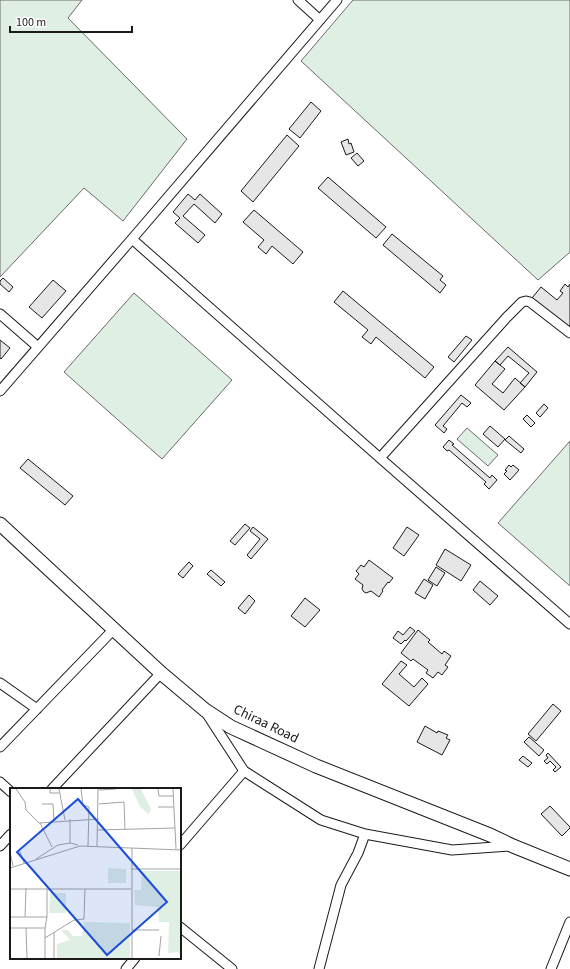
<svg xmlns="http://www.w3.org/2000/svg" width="570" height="969" viewBox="0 0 570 969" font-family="'Source Sans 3',sans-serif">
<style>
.green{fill:#e0efe3;stroke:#6a6a6a}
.building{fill:#e6e6e6;stroke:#1a1a1a}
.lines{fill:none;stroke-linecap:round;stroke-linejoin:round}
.minor-casing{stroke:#1a1a1a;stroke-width:11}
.highway-casing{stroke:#1a1a1a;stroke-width:15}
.minor{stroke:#fff;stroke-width:9}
.highway{stroke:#fff;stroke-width:13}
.labels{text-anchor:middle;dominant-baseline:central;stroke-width:3;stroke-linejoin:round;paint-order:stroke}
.street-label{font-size:14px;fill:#1a1a1a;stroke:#fff}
.inset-road{fill:none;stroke:#a3a3a3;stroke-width:1}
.view{fill:#1d4ed8;fill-opacity:0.15;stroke:#1d4ed8;stroke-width:2}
.inset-edge{fill:none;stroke:#1a1a1a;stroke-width:2}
</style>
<rect width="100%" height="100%" fill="#fff"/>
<path class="green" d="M0,0H82L68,18L187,139L123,221L84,188L0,277Z
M353,0H570V252L538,280L301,61Z
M134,293L232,380L162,459L64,372Z
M467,428L498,455L488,466L457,439Z
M570,441V586L498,523Z"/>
<path class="building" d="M311,102L321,111L300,138L289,129Z
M287,135L299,146L253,202L241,191Z
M348,139L349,144L351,143L354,152L346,155L341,142Z
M357,153L364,161L358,166L351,158Z
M328,177L386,227L376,238L318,188Z
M188,194L195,200L200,194L222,214L215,223L194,204L183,216L205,235L198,243L175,223L180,218L173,212Z
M254,210L303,252L293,264L272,246L266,254L258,247L264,240L243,222Z
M392,234L443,276L440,280L446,285L440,293L383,245Z
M3,278L13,287L9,292L0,284V281Z
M53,280L66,291L42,318L29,307Z
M565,284L568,287L570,284V329L532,298L541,287L557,300L563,293L560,291Z
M343,291L434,367L425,378L376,337L371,344L362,337L368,330L334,302Z
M466,336L472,340L454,362L448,357Z
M0,340L10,348L1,359L0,358Z
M508,347L537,372L525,387L520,383L529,373L508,356L500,365L495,361Z
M495,361L505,369L492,384L503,393L515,378L525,387L504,410L475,385Z
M461,395L471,403L467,407L462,403L443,426L447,429L444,433L435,425Z
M544,404L548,408L540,417L536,413Z
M527,415L535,423L531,427L523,419Z
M490,426L505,439L498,447L483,434Z
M509,436L524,449L521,453L505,440Z
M449,440L454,444L452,445L490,478L492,475L497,480L489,489L484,484L486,482L449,450L447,451L443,447Z
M28,459L73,496L65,505L20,468Z
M509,465L511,467L513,465L519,470L510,480L504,474L507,471L505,470Z
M245,524L250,528L235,545L230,541Z
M253,527L268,539L251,559L247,555L260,539L250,531Z
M407,527L419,535L404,556L393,548Z
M445,549L471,565L461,581L436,565Z
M369,560L393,578L389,583L388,582L382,590L383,591L379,597L371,591L366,593L364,592L362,589L363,585L355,579L359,574L356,571L361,565L364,567Z
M189,562L193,566L183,578L178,574Z
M436,567L445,573L437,586L428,580Z
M211,570L225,582L221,586L207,574Z
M424,579L433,585L425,599L415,593Z
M480,581L498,596L490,605L473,590Z
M249,595L255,601L245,614L238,608Z
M305,598L320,610L305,627L291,616Z
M410,627L415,631L406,641L405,640L401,644L393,638L398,631L403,635Z
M418,630L430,640L428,642L442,654L444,651L451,656L445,665L448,667L442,675L438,672L433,678L426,673L428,670L413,659L411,661L401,653Z
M401,661L407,665L399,674L414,687L422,678L428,684L409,706L382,684Z
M553,704L561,711L536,741L528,734Z
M425,726L437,733L438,731L448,735L446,738L450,740L442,755L417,742Z
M529,737L544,750L539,756L524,742Z
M548,753L561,767L555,772L553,770L556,767L550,761L547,764L544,761L548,758L546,755Z
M523,756L532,763L528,767L519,760Z
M550,806L570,827V828L562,836L541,814Z"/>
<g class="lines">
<g class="minor-casing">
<path id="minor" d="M298,0L320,20
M132,239L380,458L570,624
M0,314L38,347
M0,391L132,239L337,0
M380,458L507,317L522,302L526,301L530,302L570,333
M0,683L37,709
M207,714L244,771L321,820L365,834L452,850L511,846
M0,747L114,629
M0,782L11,792
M52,789L161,673
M180,845L244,771
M0,846L11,834
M180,927L232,969
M126,969L135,958
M319,969L341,885L358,853L365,834
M551,969L570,922"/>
</g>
<g class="highway-casing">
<path id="highway" d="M0,524L161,673L205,710L231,727L316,766L490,835L513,846L570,869"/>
</g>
<use href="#minor" class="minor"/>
<use href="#highway" class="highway"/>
</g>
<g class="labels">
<g class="street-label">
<text transform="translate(266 724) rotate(26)">Chiraa Road</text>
</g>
</g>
<g transform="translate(10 788)">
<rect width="171" height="171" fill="#fff"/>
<path d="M122,1H131L141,21L139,26L130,19ZM98,80L116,81V95H98ZM132,83H171V170L168,164L158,165L159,134H149L148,119L125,117L124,102H131ZM40,105H56V125H39ZM74,134L120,135V170H47V156L60,152L51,142H58L63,148H72Z" fill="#e0efe3"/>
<path class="inset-road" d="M6,1L15,14L16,22L29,35L89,31M40,1V5H49M49,1L55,32M71,1L73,17L79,19L78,58M148,1L149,8H163M163,1L166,61M89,2L106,1M32,16H43L44,33M89,16L114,14L115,42M148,19H164M60,31V55M30,35L42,59M88,42L165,40M87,58L88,1M122,60V170M9,61L14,75M0,64L3,78M26,71L48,57L60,55L68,57M0,80L70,58L171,62M121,81H171M0,101H121M0,129H37V101M15,129L16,100M0,140H35L37,129M16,140L17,170M35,140V170M122,142H149M44,144V170M35,150L64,132L74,131L75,101M149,168L151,148"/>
<path class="view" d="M68,11L157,114L97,167L7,64Z"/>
<rect width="171" height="171" class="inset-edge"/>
</g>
<path d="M10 26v6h122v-6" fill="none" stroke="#1a1a1a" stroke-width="2"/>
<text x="16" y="26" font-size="12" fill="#1a1a1a" stroke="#ffffff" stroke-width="3" paint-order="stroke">100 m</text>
</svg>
